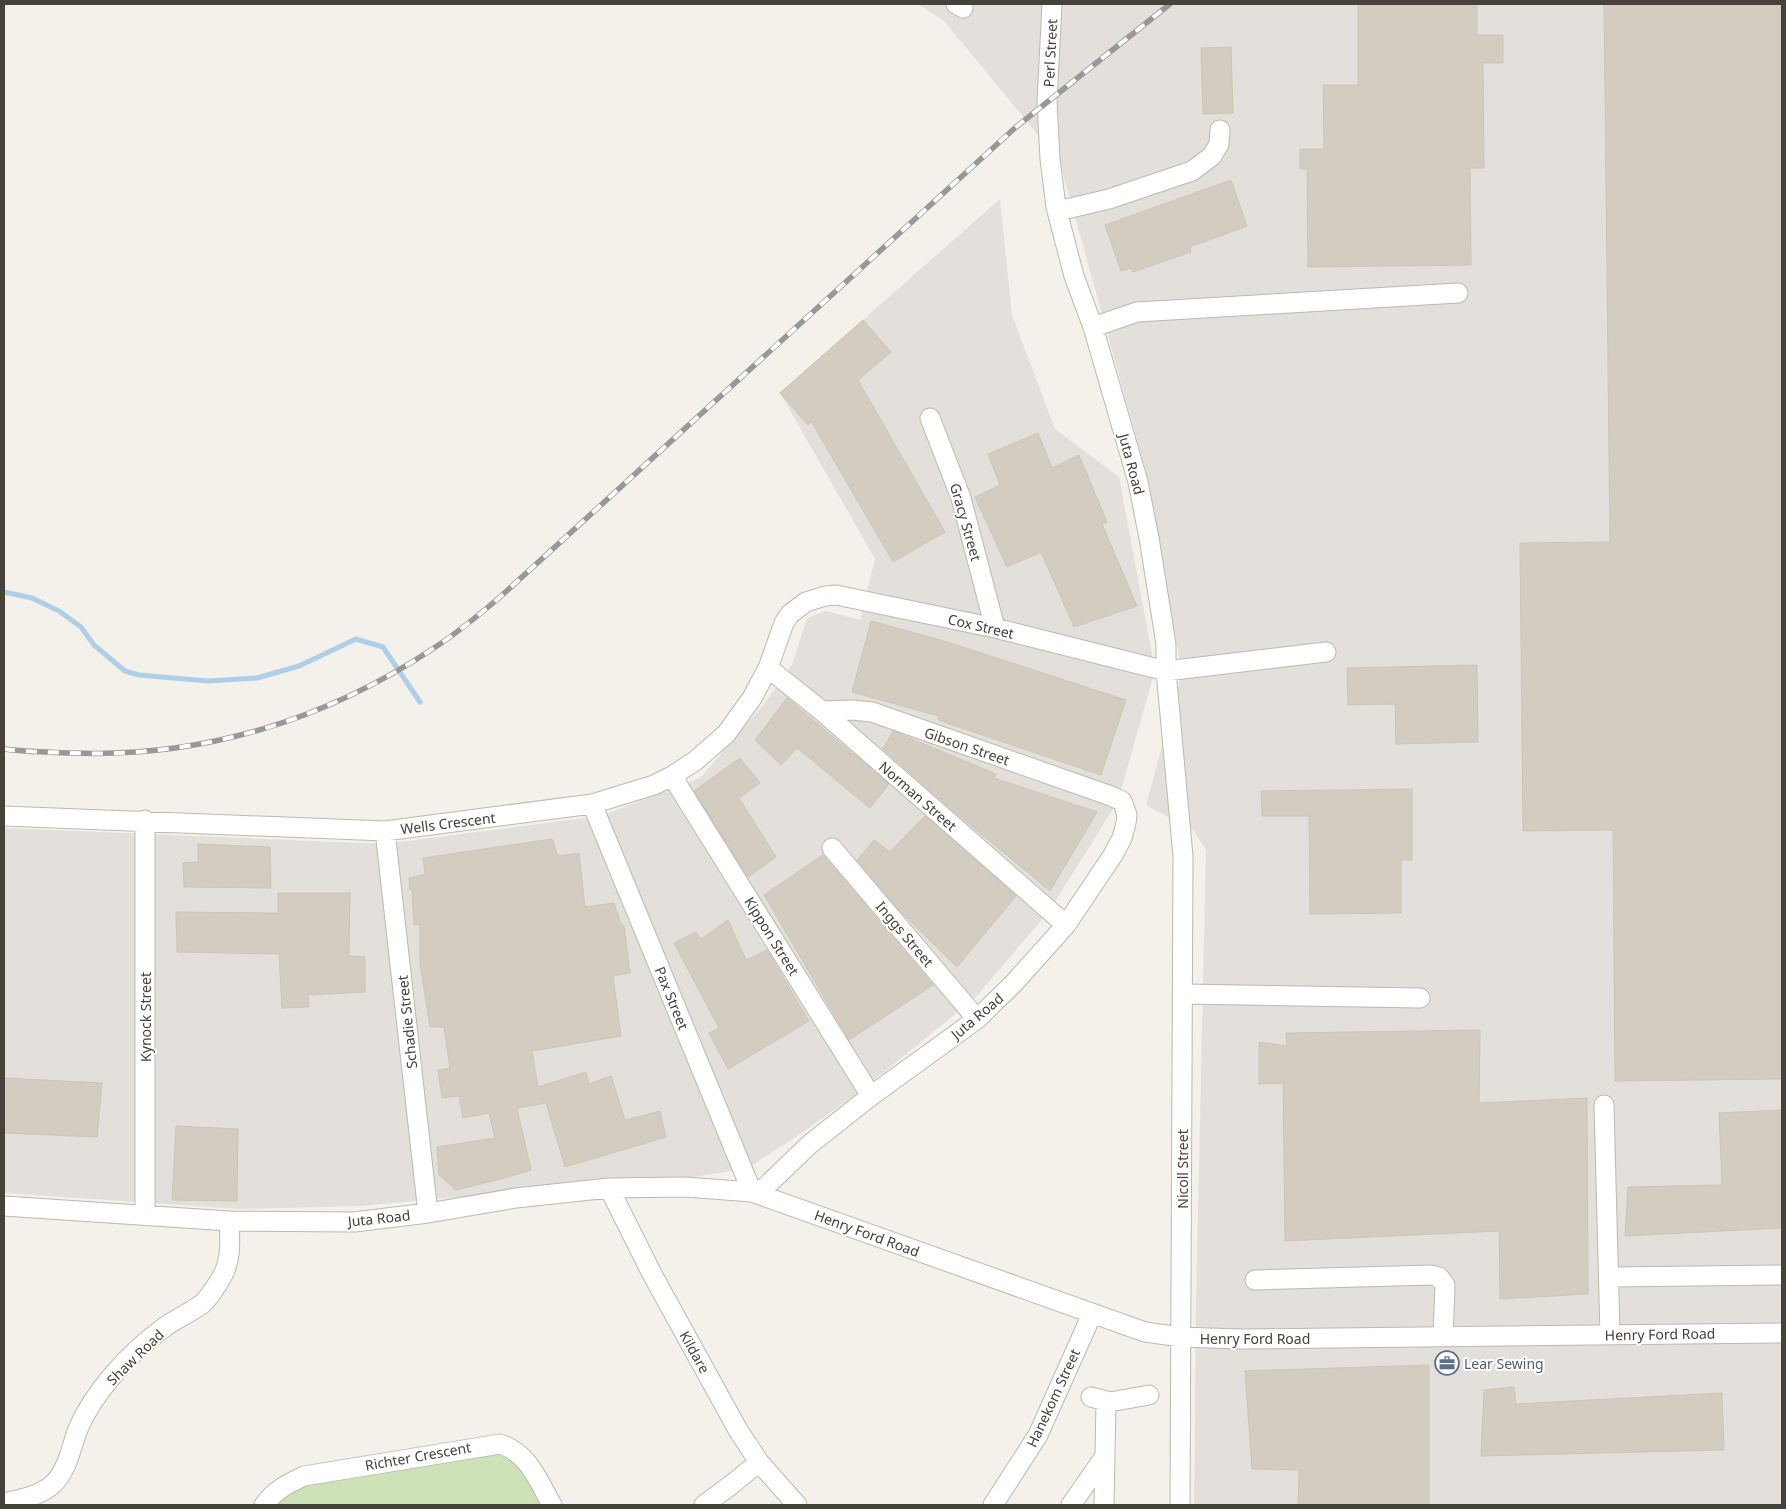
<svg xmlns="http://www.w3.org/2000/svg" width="1786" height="1509" viewBox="0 0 1786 1509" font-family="'Noto Sans',sans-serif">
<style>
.industrial{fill:#e3e0db}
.green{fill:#cee2b8}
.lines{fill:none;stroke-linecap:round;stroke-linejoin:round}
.stream{stroke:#aecfe8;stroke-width:5}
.building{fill:#d3cdc1;stroke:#cdc5b5}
.minor-casing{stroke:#beb8ae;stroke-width:21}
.minor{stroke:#fff;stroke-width:19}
.rail-casing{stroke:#989898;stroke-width:5.5}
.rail{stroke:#fff;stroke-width:4;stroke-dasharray:11;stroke-linecap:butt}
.labels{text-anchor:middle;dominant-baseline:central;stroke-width:4;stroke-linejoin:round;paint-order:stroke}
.street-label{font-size:14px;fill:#464139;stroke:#fff}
.service-label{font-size:14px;fill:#4e5e75;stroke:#fff;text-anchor:start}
</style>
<rect width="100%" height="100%" fill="#f3f1ea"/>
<path class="industrial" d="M918,4H1782V1505H1194L1196,1301L1206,850L1194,831L1146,805L1182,673L1144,465L1059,160L944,21Z
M1000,199L1012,315L1055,429L1119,477L1155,670L1118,801L1050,910L975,998L861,1091L793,1139L746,1169L659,1182L544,1189L361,1206L239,1209L4,1193V828L384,844L600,816L700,778L764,704L792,665L807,618L826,611L860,620L875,559L780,393Z"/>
<path class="green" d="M498,1452C522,1456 531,1486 542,1505H275L286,1494L308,1484Z"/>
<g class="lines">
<path class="stream" d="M4,592L32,598L59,611L81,627L94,645L125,671L139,675L208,681L257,678L299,666L356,639L383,647L420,702"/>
</g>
<path class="building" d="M1358,4H1477V35H1503V63H1483L1484,168H1470L1471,265L1308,267L1307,169H1300V149H1324L1323,85H1358Z
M1604,4H1782V1079L1615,1081L1613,830L1523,831L1520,543L1610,542Z
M1231,47L1233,113L1203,114L1201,48Z
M1231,180L1247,226L1190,247L1191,252L1133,272L1131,268L1121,271L1105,225Z
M863,320L891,352L858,380L945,532L893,562L811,421L808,425L780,393Z
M1038,433L1052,468L1079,455L1107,522L1102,524L1137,606L1074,627L1041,552L1007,567L975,497L1000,485L988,454Z
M871,621L944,641L1126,700L1101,775L938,720L939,716L852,692Z
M1477,665L1478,742L1396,744L1395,704L1348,705L1347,668Z
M787,698L889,784L870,808L797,748L781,765L755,740Z
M893,731L996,774L994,778L1097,812L1050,891L952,810L883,749Z
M740,758L760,783L739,798L776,857L748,877L694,791Z
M1412,789V860H1401V913L1310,914L1309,816H1262L1261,791Z
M925,816L1016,896L957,967L898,909L857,860L874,840L890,852Z
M552,839L558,856L579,853L585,907L614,903L621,925H624L630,973L613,976L621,1036L532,1051L538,1087L586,1072L589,1084L611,1076L625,1120L660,1111L666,1137L565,1167L546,1103L517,1108L531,1170L501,1179L456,1190L439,1175L437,1147L495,1138L489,1113L463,1118L459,1096L442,1098L438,1070L450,1068L444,1027H430L420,964V924L414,925L412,890H410L409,878L425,874L423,858Z
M198,844L270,847L271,888L184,887L183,863L198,862Z
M823,855L933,985L849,1040L764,895Z
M278,893H350L349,956L365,957V992L308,995L309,1007L282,1008L279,954L177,952L176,912L278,913Z
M728,920L746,960L767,950L809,1021L728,1069L709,1033L719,1028L674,943L696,932L701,939Z
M1480,1030L1479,1103L1587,1098L1588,1294L1500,1299L1499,1231L1285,1241L1283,1083L1259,1084V1042L1287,1046L1286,1033Z
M4,1078L102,1083L97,1137L4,1133Z
M1782,1110V1228L1625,1236L1628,1187L1722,1185L1719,1113Z
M176,1126L238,1129L237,1201L172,1200Z
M1429,1365V1505H1298L1299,1470L1252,1469L1245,1371Z
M1514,1387L1516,1404L1722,1393L1724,1450L1481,1456L1484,1390Z"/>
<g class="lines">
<g class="minor-casing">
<path id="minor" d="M956,4L963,8
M1052,4L1047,102L1050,159L1056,207L1074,276L1093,327L1138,482L1149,538L1163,625L1166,645V671L1183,856L1180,1505
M1058,211L1109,199L1192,171L1212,156L1219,144L1220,130
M1093,327L1137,312L1458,293
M930,418L961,498L995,628
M768,668L822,711L1066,925
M672,776L871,1096
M592,804L752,1192
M4,816L385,831L592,804L654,785L672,776L695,761L726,734L752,698L768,668L784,623L790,614L806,602L825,596L836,595L995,628L1166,671L1326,652
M385,831L428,1213
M832,848L977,1019
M1183,994L1420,998
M1604,1105L1610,1335
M609,1188L652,1274L738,1430L759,1462L797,1505
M758,1194L810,1144L871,1096L977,1019L1014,983L1066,925L1113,855L1122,838L1126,823L1127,815L1122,801L1111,796L872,712L852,710L822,711
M4,1206L229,1221L354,1222L428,1213L516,1198L609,1188L685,1187L752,1192L1145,1332L1181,1337L1239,1339L1782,1333
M145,1214V820
M1609,1277L1782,1275
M1255,1280L1431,1275L1439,1277L1445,1285L1443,1337
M1091,1397L1110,1402L1149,1395
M4,1503C21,1499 40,1496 53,1484C68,1470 71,1447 78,1429C86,1410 100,1390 113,1375C128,1357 147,1340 166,1326C178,1318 191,1312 202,1304C209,1298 215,1288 220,1280C232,1262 230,1240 229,1221
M264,1505C275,1490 287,1484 304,1476L500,1444C528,1452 539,1482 552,1505
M704,1505L731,1485L759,1462
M993,1505L1038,1435L1092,1314
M1071,1505L1105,1456
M1104,1505L1106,1402"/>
</g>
<use href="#minor" class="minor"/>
<g class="rail-casing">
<path id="rail" d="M4,749C26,752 49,752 72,753C202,758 326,720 434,648C457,633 479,615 500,597L1016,127L1170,4"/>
</g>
<use href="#rail" class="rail"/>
</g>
<defs>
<g id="office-ring" transform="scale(1.25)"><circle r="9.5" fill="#fff" stroke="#5c6f8a" stroke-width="1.5"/><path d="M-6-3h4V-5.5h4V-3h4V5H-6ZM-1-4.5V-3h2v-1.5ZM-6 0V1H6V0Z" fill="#5c6f8a"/></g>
</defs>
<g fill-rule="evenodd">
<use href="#office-ring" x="1447" y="1363"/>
</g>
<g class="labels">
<g class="street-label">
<text transform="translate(1050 53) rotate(-87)">Perl Street</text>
<text transform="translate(1132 464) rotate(75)">Juta Road</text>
<text transform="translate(966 522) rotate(74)">Gracy Street</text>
<text transform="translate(981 626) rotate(13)">Cox Street</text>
<text transform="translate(967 746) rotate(19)">Gibson Street</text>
<text transform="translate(918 796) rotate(41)">Norman Street</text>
<text transform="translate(448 823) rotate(-7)">Wells Crescent</text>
<text transform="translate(905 934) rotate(50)">Inggs Street</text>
<text transform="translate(772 936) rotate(58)">Kippon Street</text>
<text transform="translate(672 998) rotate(68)">Pax Street</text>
<text transform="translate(977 1016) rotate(-40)">Juta Road</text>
<text transform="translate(145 1017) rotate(-90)">Kynock Street</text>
<text transform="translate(407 1022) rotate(-96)">Schadie Street</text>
<text transform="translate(1182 1169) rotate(-90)">Nicoll Street</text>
<text transform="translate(379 1218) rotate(-6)">Juta Road</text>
<text transform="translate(867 1233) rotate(20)">Henry Ford Road</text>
<text transform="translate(1660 1334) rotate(-1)">Henry Ford Road</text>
<text x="1255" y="1338">Henry Ford Road</text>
<text transform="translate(695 1352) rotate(61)">Kildare</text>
<text transform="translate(135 1357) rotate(-44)">Shaw Road</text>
<text transform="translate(1053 1398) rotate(-65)">Hanekom Street</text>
<text transform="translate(418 1456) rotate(-10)">Richter Crescent</text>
</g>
<g class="service-label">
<text x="1464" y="1363">Lear Sewing</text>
</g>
</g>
<rect width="1786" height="1509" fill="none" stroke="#464139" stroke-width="10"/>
</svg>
